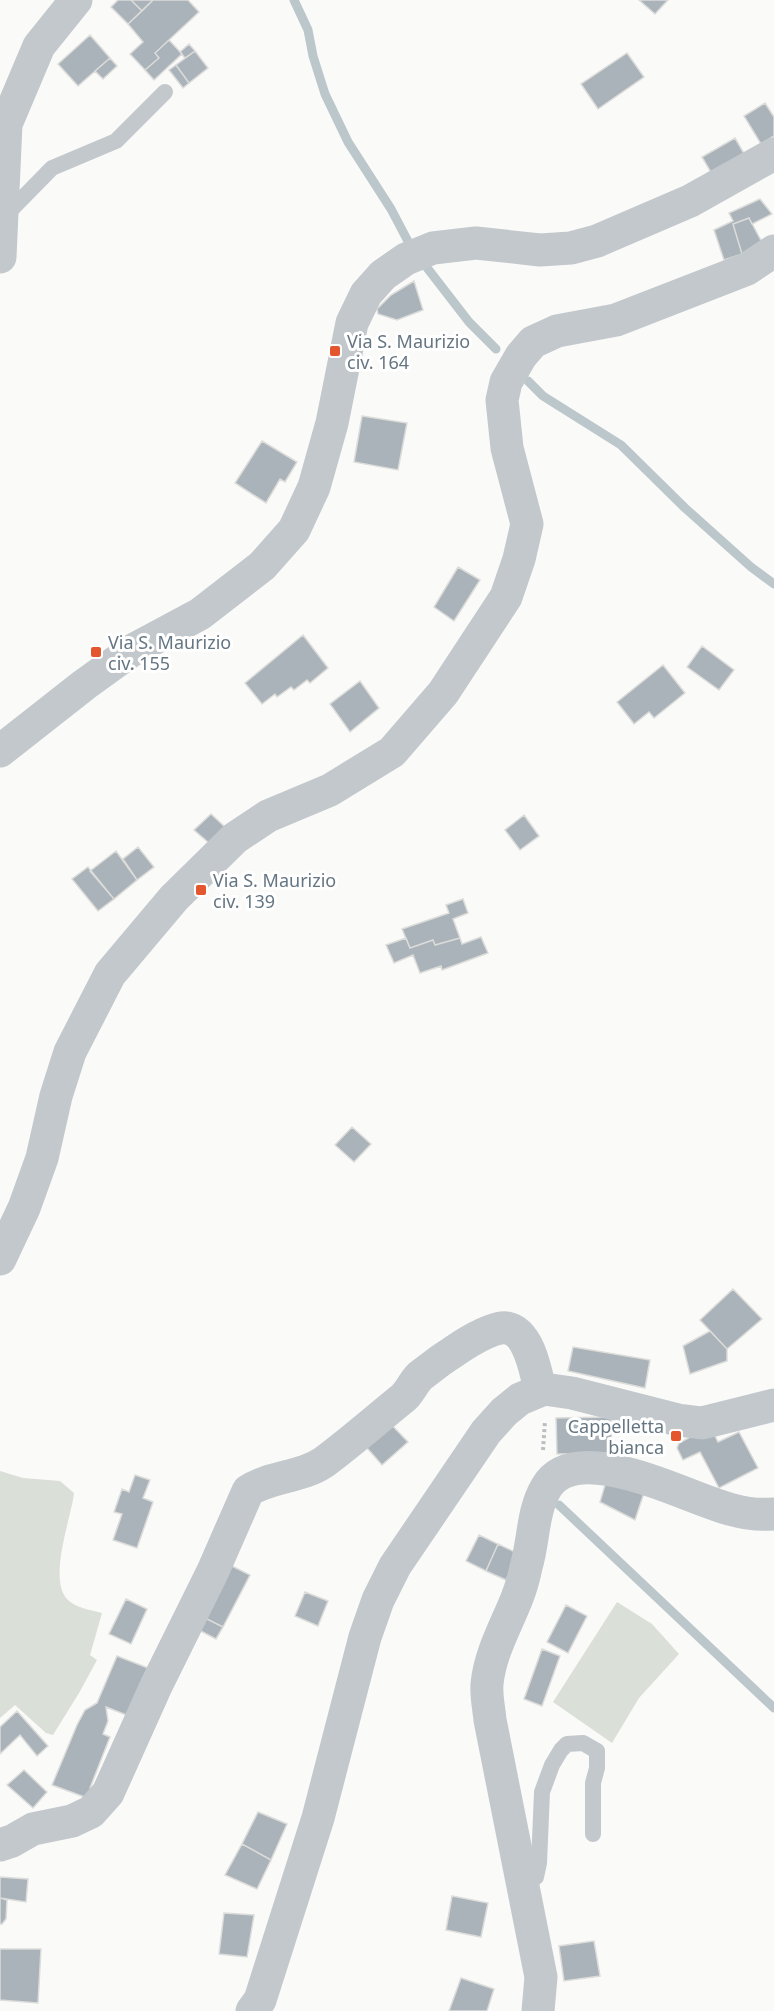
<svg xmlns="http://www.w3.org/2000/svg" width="774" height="2011" viewBox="0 0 774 2011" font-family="'Noto Sans',sans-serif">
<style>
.green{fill:#dadfd7}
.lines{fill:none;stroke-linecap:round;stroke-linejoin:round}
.stream{stroke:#bbc7cb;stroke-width:9}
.building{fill:#aab3b9;stroke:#dcdcda;stroke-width:1.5}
.path{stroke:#bbbfc2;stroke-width:4;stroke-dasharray:3 3;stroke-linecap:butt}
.service{stroke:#c3c8cc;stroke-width:16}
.minor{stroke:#c3c8cc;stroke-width:33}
.tertiary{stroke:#c3c8cc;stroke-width:33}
.poi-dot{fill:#e4572e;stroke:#fff;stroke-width:2}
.labels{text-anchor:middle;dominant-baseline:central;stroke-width:6;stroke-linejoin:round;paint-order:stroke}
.poi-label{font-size:18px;fill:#657683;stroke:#fff;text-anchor:start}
</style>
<rect width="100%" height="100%" fill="#fafaf8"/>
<path class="green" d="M0,1471L23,1478L60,1481L74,1493C71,1519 48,1578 67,1599C75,1608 91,1610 102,1613L90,1655L97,1660L79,1693L53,1735L46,1733L15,1705L0,1718Z
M617,1602L652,1624L679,1654L639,1698L612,1743L553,1702Z"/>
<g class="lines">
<path class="stream" d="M294,0L308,30L313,56L325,94L348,142L391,209L411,247L469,322L496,349
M528,381L543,396L621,445L685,508L751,567L774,584
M559,1505L774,1708"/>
</g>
<path class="building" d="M118,0H131L142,11L128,24L111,7Z
M131,0H153L142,11Z
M153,0H188L199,12L155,53L159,58L145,70L130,54L143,42L128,24Z
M639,0H668L655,14Z
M90,35L110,58L78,86L58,64Z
M169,40L182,54L154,80L145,70L159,58L155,53Z
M189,44L195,51L185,58L180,52Z
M195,51L208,68L189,83L176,65Z
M627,53L644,77L598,109L581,84Z
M110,58L117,66L103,79L95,71Z
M176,65L189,83L183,88L169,70Z
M765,103L774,117V136L761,144L744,116Z
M735,138L746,157L713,176L702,157Z
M760,199L772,214L752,224L749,218L733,224L742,254L724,260L714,230L733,221L729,213Z
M749,218L764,246L742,254L733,224Z
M414,281L423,310L397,320L378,314L377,309L391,295Z
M362,416L407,423L398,470L354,462Z
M262,441L297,462L285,482L280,479L266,503L235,483Z
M458,567L480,580L454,621L434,607Z
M303,635L328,668L310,683L307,680L294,690L291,687L277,697L275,694L262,704L245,683Z
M702,646L734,670L719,690L687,667Z
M663,665L685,693L654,718L649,712L634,724L617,702Z
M360,681L379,708L350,732L330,704Z
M211,814L225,827L209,843L194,830Z
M524,815L539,836L520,850L505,830Z
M138,847L154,867L137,880L123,859Z
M116,851L137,880L114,899L90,871Z
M88,867L114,899L98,911L72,879Z
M463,899L468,913L453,919L460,938L435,945L433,940L410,948L402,929L449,913L446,905Z
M481,937L488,953L442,970L441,966L420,973L413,955L394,963L386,945L406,938L410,948L433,940L435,945L460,938L462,944Z
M352,1127L371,1144L354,1162L335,1145Z
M733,1289L762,1319L727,1349L700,1320Z
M710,1331L727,1349V1361L690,1374L683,1346Z
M573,1347L650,1360L645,1388L568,1371Z
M611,1417L612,1453L557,1454L556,1418Z
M385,1418L408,1442L382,1465L360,1440Z
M739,1432L758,1468L719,1488L700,1452L683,1460L677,1448L679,1443L692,1436L714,1434L718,1442Z
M135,1475L150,1480L143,1498L153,1502L137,1548L113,1540L122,1514L114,1512L122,1489L129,1492Z
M607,1478L645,1490L635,1520L600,1502Z
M479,1535L498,1544L486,1571L466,1561Z
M498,1544L519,1554L506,1580L486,1571Z
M226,1563L250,1575L223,1627L199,1615Z
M305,1592L328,1601L318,1626L295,1616Z
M126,1599L147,1609L131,1644L109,1634Z
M566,1605L587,1616L568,1653L547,1642Z
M199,1615L223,1627L216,1639L193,1627Z
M542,1649L560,1656L542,1706L524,1699Z
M117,1656L148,1668L129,1716L106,1707L108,1721L103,1734L110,1737L90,1788L94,1789L90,1799L52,1785L77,1725L85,1710L97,1703Z
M17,1711L48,1746L37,1756L20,1735L0,1754V1727Z
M24,1770L47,1792L33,1808L7,1785Z
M258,1812L287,1824L271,1860L242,1844Z
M242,1844L271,1860L257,1889L225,1875Z
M0,1877L28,1879L26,1902L0,1898Z
M452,1896L488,1903L481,1937L446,1930Z
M0,1898L7,1900L6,1919L2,1924H0Z
M224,1913L254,1915L247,1957L219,1954Z
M594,1941L600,1976L564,1981L559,1946Z
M0,1949H41L38,2003L0,2000Z
M461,1978L494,1989L487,2011H449Z"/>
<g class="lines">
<path class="path" d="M543,1450L545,1421"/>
<path class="service" d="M4,217L52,168L116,141L165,92
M523,1882L536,1877L539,1863L542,1792L552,1765L561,1750L567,1744L583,1743L597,1751V1768L593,1783V1834"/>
<path class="minor" d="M0,1845L12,1841L33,1829L72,1821L91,1812L108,1793L156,1686L213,1571L248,1491C270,1476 301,1478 324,1462C351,1442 377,1419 403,1398C410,1392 413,1383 420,1376C435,1364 488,1324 507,1328C529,1332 536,1372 540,1390"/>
<path class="tertiary" d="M0,257L6,124L39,46L76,0
M0,751L84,685L131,651L200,614L262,566L294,530L314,487L332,423L352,323L366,294L383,275L406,259L433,248L476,243L540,250L571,248L597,241L690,201L774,154
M0,1259L24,1208L42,1158L56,1096L70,1052L110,974L174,898L235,838L268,816L330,790L392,752L443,693L506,597L519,559L527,524L507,448L502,400L506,382L521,356L533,342L557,331L616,320L747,269L774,251
M252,2011L260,2000L318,1818L365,1637L378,1600L395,1566L486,1432L504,1412L520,1399L544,1389L572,1393L678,1420L702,1423L774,1405
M538,2011L541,1977L490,1720C489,1709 486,1696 487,1684C490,1653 506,1626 517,1598C521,1588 524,1577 526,1567C534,1541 532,1512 546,1488C576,1435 692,1501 733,1510C747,1514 760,1515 774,1514"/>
</g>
<g class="poi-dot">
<rect x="329" y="345" width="12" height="12" rx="3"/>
<rect x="90" y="646" width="12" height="12" rx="3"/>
<rect x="195" y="884" width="12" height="12" rx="3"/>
<rect x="670" y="1430" width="12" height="12" rx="3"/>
</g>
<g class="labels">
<g class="poi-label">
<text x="347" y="341">Via S. Maurizio<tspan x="347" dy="21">civ. 164</tspan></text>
<text x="108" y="642">Via S. Maurizio<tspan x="108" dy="21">civ. 155</tspan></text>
<text x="213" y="880">Via S. Maurizio<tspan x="213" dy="21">civ. 139</tspan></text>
<text x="664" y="1426" text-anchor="end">Cappelletta<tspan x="664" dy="21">bianca</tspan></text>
</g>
</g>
</svg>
